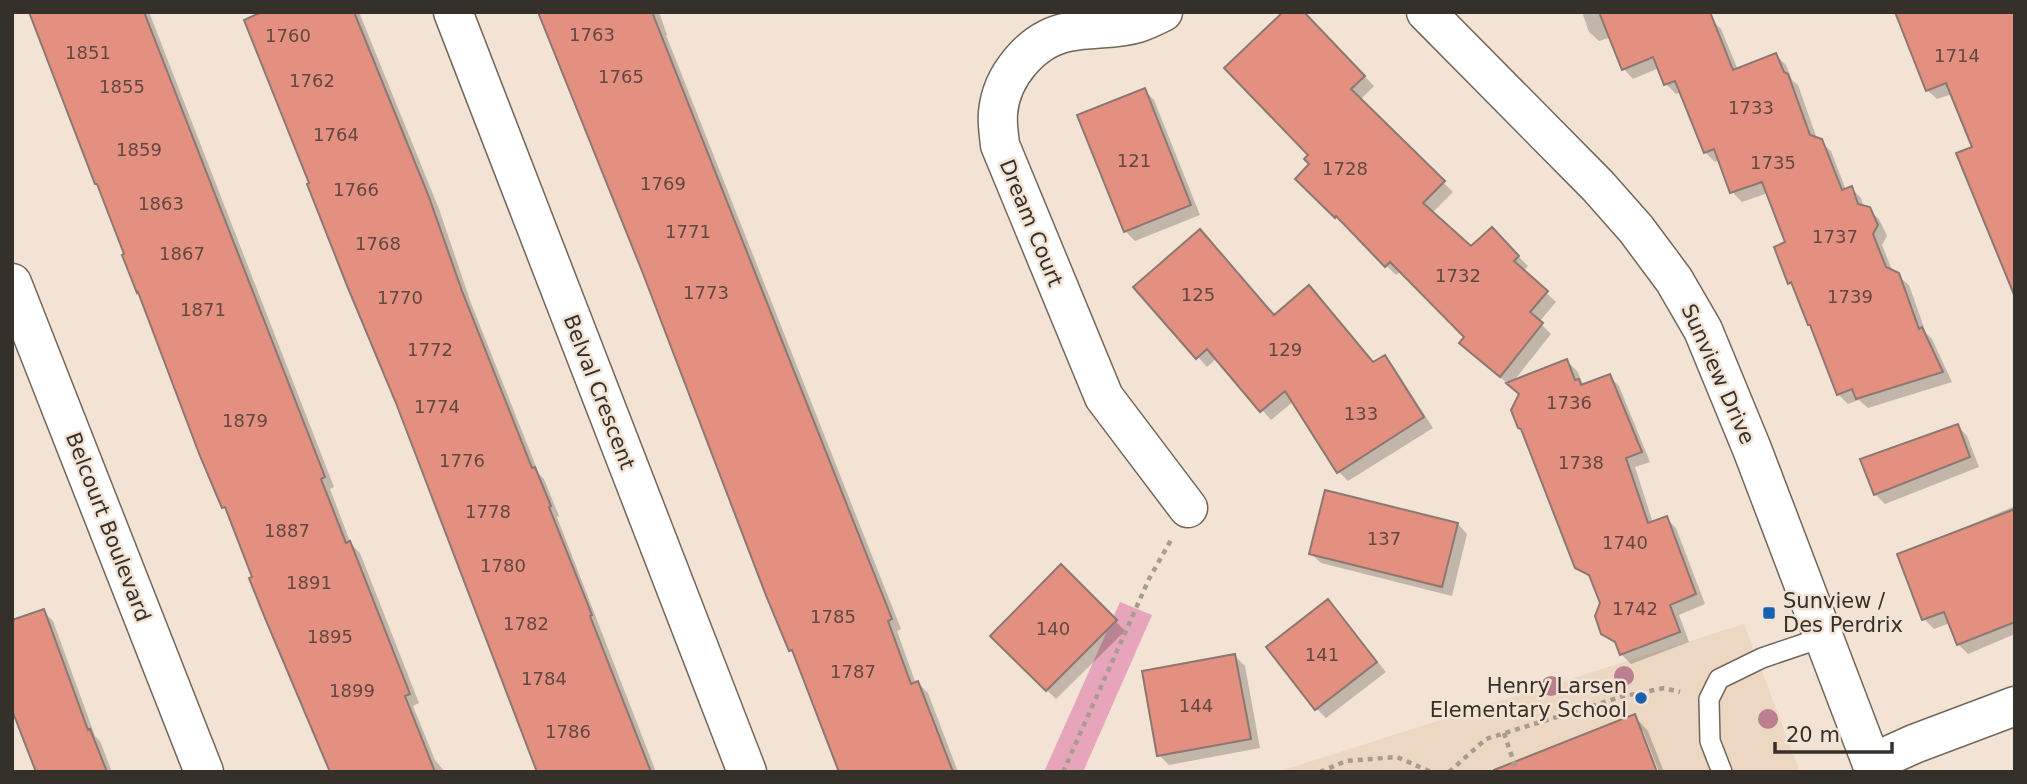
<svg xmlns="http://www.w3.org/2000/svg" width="2027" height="784" viewBox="0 0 2027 784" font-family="'DejaVu Sans',sans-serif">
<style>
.built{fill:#ecd7c2}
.green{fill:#e6a5ba}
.shadow{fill:#0003}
.building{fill:#e49080;stroke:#8c7773;stroke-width:2}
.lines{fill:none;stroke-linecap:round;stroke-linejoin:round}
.service-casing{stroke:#746659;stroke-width:22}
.minor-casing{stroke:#746659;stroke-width:41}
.tertiary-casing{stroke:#746659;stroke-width:41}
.path{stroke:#a89c91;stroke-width:4.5;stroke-dasharray:5 5;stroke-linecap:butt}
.service{stroke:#fff;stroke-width:19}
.minor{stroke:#fff;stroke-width:38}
.tertiary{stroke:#fff;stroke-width:38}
.tree{fill:#bb7f8f}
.poi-dot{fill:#1860b0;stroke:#f3e3d4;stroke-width:2.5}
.labels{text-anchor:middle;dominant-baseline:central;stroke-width:5;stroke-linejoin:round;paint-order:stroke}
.number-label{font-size:18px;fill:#624840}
.street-label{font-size:21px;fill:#36302a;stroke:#f3e3d4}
.poi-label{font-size:21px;fill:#36302a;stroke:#f3e3d4;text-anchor:start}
</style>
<rect width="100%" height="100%" fill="#f3e3d4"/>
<path class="built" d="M1744,624L1800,772H1277Z"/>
<path class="green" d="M1120,602L1152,615L1083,772H1044Z"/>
<path class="shadow" d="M32,12H149L334,487L330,489L351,544L360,553L419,703L413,706L435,760L445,772H331L315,730L310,725L251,579L254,578L228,512L224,507L202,455Z
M260,12H359L439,209L471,303L539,474L544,479L559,516L557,517L656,772H537Z
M541,12H659L667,35H666L901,629L897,631L916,684L918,683L928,693L958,772H841L796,655L791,650Z
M1302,12L1374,86L1360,100L1453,192L1432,213L1471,249L1492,230L1528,266L1523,271L1556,302L1539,322L1551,334L1513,382L1567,361L1577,371L1584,386L1609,376L1619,386L1650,462L1635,467L1653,523L1666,518L1676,528L1705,604L1679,615L1689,642L1631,664L1621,654L1618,646L1603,633L1602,603L1593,580L1577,567L1521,395L1471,352L1466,337L1401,271L1396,275L1297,179L1311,164Z
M1582,12H1703L1721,29L1738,70L1776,55L1786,65L1792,80L1798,85L1817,139L1831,151L1846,190L1851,188L1861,198L1864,207L1879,219L1887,236L1882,245L1893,272L1909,285L1926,333L1932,339L1952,382L1868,408L1859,400L1848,404L1838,394L1796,289L1789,283L1788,243L1768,193L1742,202L1732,192L1720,160L1715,162L1705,152L1681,92L1676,94L1666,84L1659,68L1633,79L1624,69L1611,37L1599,41L1589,32Z
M2015,12L1974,148L1952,94L1937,99L1927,90Z
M1144,90L1154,100L1200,215L1135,241L1125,231Z
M1136,287L1275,317L1374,363L1384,357L1394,367L1433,428L1348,481L1338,471L1294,401L1271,420L1217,358L1207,367Z
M1958,426L1967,436L1979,467L1885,504L1875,494Z
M2015,506V634L1968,654L1958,644L1950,623L1934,629L1924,619L1900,555Z
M1458,524L1467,534L1452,596L1321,563L1311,554Z
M1061,566L1125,631L1056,699L992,636Z
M1328,601L1386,672L1326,718L1317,709Z
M43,611L53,621L95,736L100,741L112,772H38Z
M1235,656L1245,666L1260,748L1169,765L1159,755Z
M1634,716L1648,731L1664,772H1659L1643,731H1639Z"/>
<path class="building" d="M29,12H144L325,477L321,479L346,543L350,541L410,694L405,696L435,772H330L265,618L249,578L252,577L225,507L222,508L200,456L138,292L137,293L122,255L124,254L97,184H95Z
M262,12H354L429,197L462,291L532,468L535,467L551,506L549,507L592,615L590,616L651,772H537L396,403L348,288L307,184L309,183L244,20Z
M538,12H652L892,619L888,621L911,684L918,681L953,772H839L792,650L789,651L767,598L642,271Z
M1283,12H1304L1365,76L1351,89L1445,181L1423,203L1471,246L1492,227L1519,256L1514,261L1548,291L1530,312L1543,323L1500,377L1459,343L1464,337L1390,262L1385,267L1336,216L1335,218L1295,179L1309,164L1304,159L1308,155L1224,68Z
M1599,12H1710L1733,70L1776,53L1784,72L1788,74L1810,135L1822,139L1842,190L1852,186L1858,204L1870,207L1878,225L1873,234L1886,267L1899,273L1919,329L1922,327L1943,372L1856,399L1852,389L1837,395L1810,325H1808L1791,282L1788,284L1774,247L1785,242L1762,182L1730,193L1714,149L1704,153L1675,81L1664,85L1653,57L1622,70Z
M1895,12H2015V297L1956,153L1972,147L1946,83L1926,91Z
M1145,88L1191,205L1124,232L1077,115Z
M1200,229L1274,315L1309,285L1373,362L1385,355L1424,417L1337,473L1285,391L1260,412L1207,349L1196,359L1133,287Z
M1567,359L1575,380L1579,379L1581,385L1610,374L1642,452L1626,458L1648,523L1667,516L1696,594L1670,605L1680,632L1620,655L1615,642L1601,634L1595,616L1600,603L1589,575L1575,568L1521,429L1518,428L1511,410L1519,394L1506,383Z
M1958,424L1970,457L1874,495L1860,459Z
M1325,490L1458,523L1442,587L1309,554Z
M2015,509V622L1957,645L1944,612L1922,620L1897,554Z
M1061,564L1117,620L1046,691L990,636Z
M1328,599L1377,662L1315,710L1266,647Z
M44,609L88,730L90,729L107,772H36L12,710V620Z
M1235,654L1251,739L1157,756L1142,671Z
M1635,714L1657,772H1494V770Z"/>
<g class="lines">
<g class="service-casing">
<path id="service" d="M1722,772L1710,741L1709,699L1719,679L1762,658L1824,637"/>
</g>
<g class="minor-casing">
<path id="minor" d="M453,12L747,772
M1163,12C1155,16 1147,20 1138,23C1116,30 1091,27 1068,32C1032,39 1001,76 998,113C997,123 999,135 1000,145L1104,397L1188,508
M12,283L204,772
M1872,763L1914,744L2015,706"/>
</g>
<g class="tertiary-casing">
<path id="tertiary" d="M1426,12L1598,186L1636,229L1674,280L1703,330L1752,449L1875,772"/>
</g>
<path class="path" d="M1504,733L1517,772
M1063,772L1149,579L1171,540
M1320,772L1346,761L1397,757L1431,772
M1449,772L1486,739L1624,696L1664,688L1680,692"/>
<use href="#service" class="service"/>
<use href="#minor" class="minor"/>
<use href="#tertiary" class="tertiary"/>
</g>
<g class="tree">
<circle cx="1624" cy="676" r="10"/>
<circle cx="1551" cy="686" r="10"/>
<circle cx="1768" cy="719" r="10"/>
</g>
<g class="poi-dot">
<rect x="1762" y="606" width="14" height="14" rx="3.5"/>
<circle cx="1641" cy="698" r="7"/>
</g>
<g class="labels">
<g class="number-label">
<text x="592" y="34">1763</text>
<text x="288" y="35">1760</text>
<text x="88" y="52">1851</text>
<text x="1957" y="55">1714</text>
<text x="621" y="76">1765</text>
<text x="312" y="80">1762</text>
<text x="122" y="86">1855</text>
<text x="1751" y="107">1733</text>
<text x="336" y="134">1764</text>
<text x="139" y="149">1859</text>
<text x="1134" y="160">121</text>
<text x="1773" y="162">1735</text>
<text x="1345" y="168">1728</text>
<text x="663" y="183">1769</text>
<text x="356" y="189">1766</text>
<text x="161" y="203">1863</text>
<text x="688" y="231">1771</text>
<text x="1835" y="236">1737</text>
<text x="378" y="243">1768</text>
<text x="182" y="253">1867</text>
<text x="1458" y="275">1732</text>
<text x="706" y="292">1773</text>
<text x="1198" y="294">125</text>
<text x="1850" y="296">1739</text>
<text x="400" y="297">1770</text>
<text x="203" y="309">1871</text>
<text x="430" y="349">1772</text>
<text x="1285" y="349">129</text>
<text x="1569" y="402">1736</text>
<text x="437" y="406">1774</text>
<text x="1361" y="413">133</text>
<text x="245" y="420">1879</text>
<text x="462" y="460">1776</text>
<text x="1581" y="462">1738</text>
<text x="488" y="511">1778</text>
<text x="287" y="530">1887</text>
<text x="1384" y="538">137</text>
<text x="1625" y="542">1740</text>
<text x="503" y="565">1780</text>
<text x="309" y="582">1891</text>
<text x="1635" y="608">1742</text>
<text x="833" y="616">1785</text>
<text x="526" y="623">1782</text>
<text x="1053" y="628">140</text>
<text x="330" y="636">1895</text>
<text x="1322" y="654">141</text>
<text x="853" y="671">1787</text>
<text x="544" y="678">1784</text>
<text x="352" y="690">1899</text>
<text x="1196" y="705">144</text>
<text x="568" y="731">1786</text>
</g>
<g class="street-label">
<text transform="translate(1031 223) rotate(68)">Dream Court</text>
<text transform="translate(1718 374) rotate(66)">Sunview Drive</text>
<text transform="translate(599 392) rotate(69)">Belval Crescent</text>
<text transform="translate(108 527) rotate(69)">Belcourt Boulevard</text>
</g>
<g class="poi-label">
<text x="1783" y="601">Sunview /<tspan x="1783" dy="24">Des Perdrix</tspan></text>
<text x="1627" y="686" text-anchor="end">Henry Larsen<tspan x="1627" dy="24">Elementary School</tspan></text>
</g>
</g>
<rect width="2027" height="784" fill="none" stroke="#36302a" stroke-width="28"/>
<path d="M1775 742v10h117v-10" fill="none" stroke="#36302a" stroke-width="3.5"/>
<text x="1786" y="742" font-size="21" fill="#36302a" stroke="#f3e3d4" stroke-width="5" paint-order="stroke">20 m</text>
</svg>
